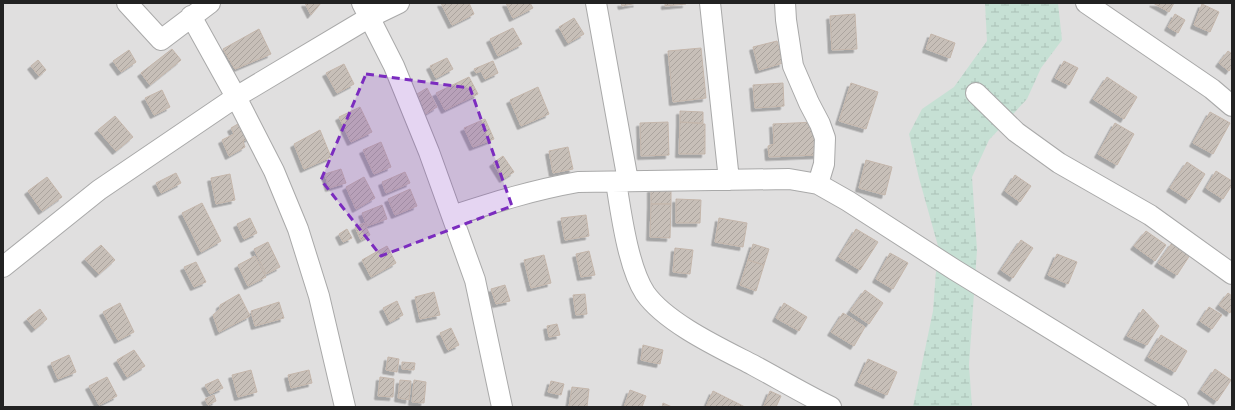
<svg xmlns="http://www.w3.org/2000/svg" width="1235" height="410" viewBox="0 0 1235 410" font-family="Roboto,sans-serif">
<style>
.residential{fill:#e0dfdf}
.wetland{fill:url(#wetland-marsh)}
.building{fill:url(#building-hatch);stroke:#c4b6ab;filter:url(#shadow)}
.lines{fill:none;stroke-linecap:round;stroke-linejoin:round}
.minor-casing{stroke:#a9a9a9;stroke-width:22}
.minor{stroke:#fff;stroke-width:20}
.marked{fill:#7b2cbf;fill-opacity:0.2;stroke:#7b2cbf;stroke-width:3;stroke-dasharray:8 5;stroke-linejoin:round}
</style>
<defs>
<pattern id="wetland-marsh" width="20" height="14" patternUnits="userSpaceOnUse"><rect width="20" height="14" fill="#c6e0d4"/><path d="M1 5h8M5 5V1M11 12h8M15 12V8" fill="none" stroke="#aac0b6"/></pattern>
<pattern id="building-hatch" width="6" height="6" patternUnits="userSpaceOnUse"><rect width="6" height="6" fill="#c7bfb8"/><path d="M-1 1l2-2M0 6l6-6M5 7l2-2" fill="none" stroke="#aba49e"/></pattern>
<filter id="shadow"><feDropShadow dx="-3.5" dy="3.5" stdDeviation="0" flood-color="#0004"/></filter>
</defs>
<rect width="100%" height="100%" fill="#f2efe9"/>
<path class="residential" d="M3,3H1232V407H6L3,404Z"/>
<path class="wetland" d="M985,3H1058L1062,40L1041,68L1027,99L989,140L972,177L977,250L969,365L972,407H913L933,311L938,246L919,178L909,134L922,109L954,87L987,41Z"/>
<path class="building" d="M305,3H321L311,15Z
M441,3H469L474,14L452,25Z
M506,3H530L533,8L513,18Z
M621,3H637L622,6Z
M665,3H686V4L665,6Z
M1153,3H1174L1169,12Z
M1202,4L1219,12L1210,32L1194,25Z
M855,14L857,49L832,50L830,16Z
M1175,14L1185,20L1178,33L1168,27Z
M574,18L584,34L568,43L559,27Z
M513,28L522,44L498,56L490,39Z
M259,29L271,54L235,69L223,49Z
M931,34L955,43L950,58L926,49Z
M777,41L783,63L759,70L753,47Z
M701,48L706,98L673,102L668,51Z
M172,49L181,60L150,85L141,73Z
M129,50L136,62L121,72L113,61Z
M1228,51L1232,54V67L1229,71L1219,63Z
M447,58L453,69L436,78L430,66Z
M38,60L46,70L39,76L31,66Z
M493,61L498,73L485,79L481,71L476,73L474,69Z
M1064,61L1078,68L1069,85L1055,78Z
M344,64L354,84L337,93L326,73Z
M469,77L478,94L445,110L436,93Z
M1107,77L1137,97L1124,119L1093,99Z
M783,83L784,106L755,108L753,85Z
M851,83L878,92L866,129L839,121Z
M538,87L549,114L521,126L510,100Z
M427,88L437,107L422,116L412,97Z
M162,90L170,107L154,115L145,98Z
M360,107L372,132L351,142L339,117Z
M680,111L703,112V123L680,122Z
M1210,112L1230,123L1213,154L1193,143Z
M115,116L133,137L116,151L98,130Z
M485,119L494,139L473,147L464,128Z
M243,121L251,137L243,141L245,147L229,156L222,140L234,134L231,128Z
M668,122L669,155L641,156L640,123Z
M680,122L705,124V154H679Z
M815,122L817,155L769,157L768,146L774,144L773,124Z
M1115,123L1134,134L1117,165L1098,154Z
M320,130L331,157L304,169L294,144Z
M381,142L391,167L374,174L363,150Z
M568,147L573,169L553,173L549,151Z
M503,156L514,172L503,179L493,163Z
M866,160L892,167L885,195L859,188Z
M1187,162L1205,174L1189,200L1170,188Z
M341,169L346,183L329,188L325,174Z
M1216,171L1232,181V185L1223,199L1206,188Z
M405,172L410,183L386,193L382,182Z
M176,173L181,183L161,193L156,183Z
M230,174L235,200L216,204L211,178Z
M1015,175L1031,186L1020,202L1005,191Z
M47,177L62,197L42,211L28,191Z
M364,177L375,198L356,209L346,187Z
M410,189L417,206L395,215L388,199Z
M651,189H671V204H651Z
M676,199L701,200L700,223H676Z
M202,203L221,241L201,252L182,213Z
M651,204H671L670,238L650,237Z
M382,205L387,219L367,226L362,213Z
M586,215L589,236L565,240L561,218Z
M250,218L257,233L244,239L237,224Z
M719,218L747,223L743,247L715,242Z
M364,223L370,235L361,240L355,227Z
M347,229L352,238L343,242L339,234Z
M856,229L878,242L860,270L839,257Z
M1146,231L1166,245L1155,261L1134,246Z
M1021,240L1033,248L1013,278L1001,270Z
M268,242L280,267L266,274L254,249Z
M1172,243L1190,255L1177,275L1158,263Z
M753,244L769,249L764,265L748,260Z
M101,245L115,260L99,274L85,259Z
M387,246L396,263L371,277L362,260Z
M675,248L693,250L690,274L673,272Z
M589,251L595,275L581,277L576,254Z
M890,253L908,263L893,289L876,279Z
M1057,254L1077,262L1068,284L1048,275Z
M544,255L551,283L531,288L524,260Z
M255,256L266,277L248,286L238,265Z
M748,260L764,265L756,291L740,285Z
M196,262L206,282L194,287L184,267Z
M505,285L510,301L496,304L491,289Z
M865,290L883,303L869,324L850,311Z
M434,292L440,315L420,319L415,297Z
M1228,293L1232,296V309L1230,313L1219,305Z
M239,294L250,316L219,332L213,315L220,309V305Z
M585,294L587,314L576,315L573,295Z
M397,301L403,315L390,322L383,308Z
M279,302L284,318L255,326L251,311Z
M120,303L134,332L118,340L103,312Z
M784,303L807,317L799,331L776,318Z
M1209,307L1222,315L1212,329L1200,321Z
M40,309L47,319L35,329L27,319Z
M1143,309L1159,326L1147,345L1127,336Z
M843,313L865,327L854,346L831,332Z
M557,324L560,335L549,337L547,326Z
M451,328L459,345L448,350L440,333Z
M1161,335L1187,351L1175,372L1148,357Z
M643,345L663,350L660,364L641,360Z
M134,350L145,366L127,377L117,360Z
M69,355L76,372L58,379L51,363Z
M388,357L399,359L397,372L386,370Z
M868,359L897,372L887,395L858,382Z
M402,362L415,363L414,370L402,369Z
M1215,369L1231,380L1217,401L1201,390Z
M251,370L257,392L238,397L232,375Z
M309,370L312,383L291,388L288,375Z
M107,377L117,396L99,405L89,386Z
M380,377L394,379L393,397L378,396Z
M218,379L223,388L210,394L205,385Z
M400,380L411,381L409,400L398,398Z
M414,380L426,382L424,403L412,402Z
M551,381L564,384L561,395L548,392Z
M572,387L589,389L587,407H569Z
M630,390L646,396L642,407H624Z
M713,391L745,407H706Z
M770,391L781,396L776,407L764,406Z
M214,395L216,401L208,405L205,399Z
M663,403L672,407H662Z"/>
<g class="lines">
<g class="minor-casing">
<path id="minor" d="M127,3L161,40L210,3
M362,3L394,66L429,152L475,280L502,407
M596,3L628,181
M710,3L729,180
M785,3L786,20L793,66L809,103L820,124L825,138L824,164L818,184
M1086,3L1212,89L1232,106
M191,16L236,97L274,171L298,229L319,296L345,407
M976,93L1016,132L1059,163L1150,215L1232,274
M616,182C621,213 628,267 645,293C666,323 720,348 753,365C779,379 804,394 831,407
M452,216C495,202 533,190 578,182L789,179L818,184L848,201L955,270L1178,407
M3,267L99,190L236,97L370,17L399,3"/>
</g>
<use href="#minor" class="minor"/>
</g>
<path class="marked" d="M366,74L470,88L512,206L381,256L321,180Z"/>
<rect width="1235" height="410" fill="none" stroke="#222222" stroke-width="8"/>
</svg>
